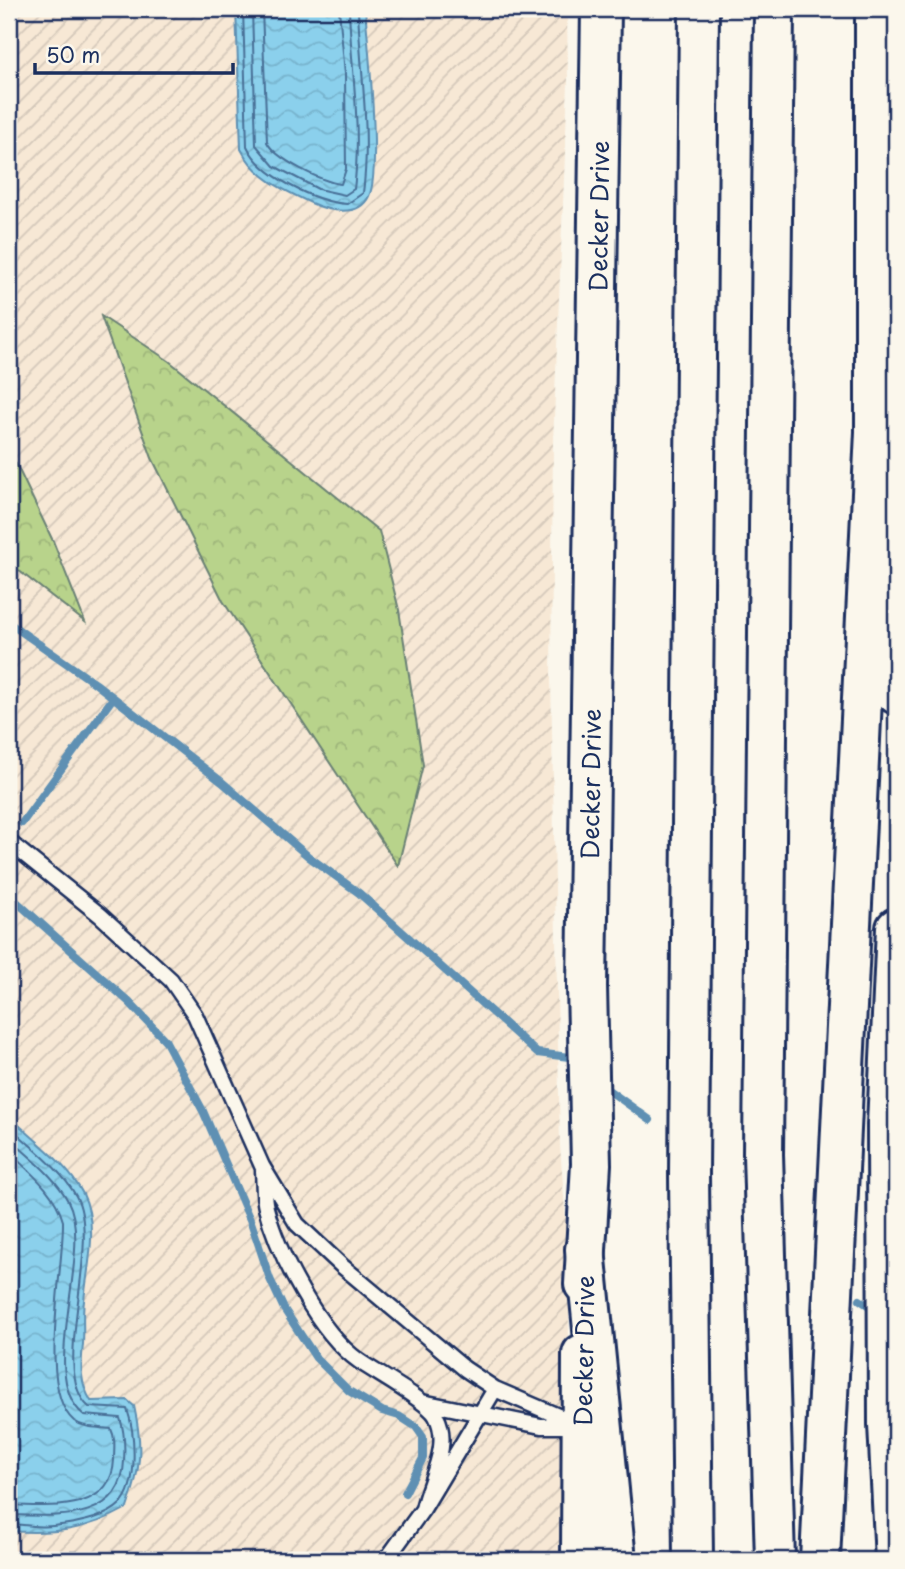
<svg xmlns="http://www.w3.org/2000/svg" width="905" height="1569" viewBox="0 0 905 1569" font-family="'Playpen Sans',sans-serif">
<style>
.industrial{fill:url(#industrial-furrows)}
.forest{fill:url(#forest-crowns);stroke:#6a8174;stroke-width:2}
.water{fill:url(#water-waves);stroke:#5e90b3;stroke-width:2}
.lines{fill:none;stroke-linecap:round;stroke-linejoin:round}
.shore{stroke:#486f97;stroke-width:2}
.stream{stroke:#5e90b3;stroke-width:8}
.lane-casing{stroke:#1b2f5e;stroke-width:19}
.secondary-casing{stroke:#1b2f5e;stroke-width:44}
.highway-casing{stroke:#1b2f5e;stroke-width:44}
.lane{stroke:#fbf7ec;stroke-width:14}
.secondary{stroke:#fbf7ec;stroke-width:38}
.highway{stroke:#fbf7ec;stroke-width:38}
.labels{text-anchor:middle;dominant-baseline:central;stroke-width:5;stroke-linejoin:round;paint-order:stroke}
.street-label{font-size:24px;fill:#1b2f5e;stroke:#fbf7ec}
</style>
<defs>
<pattern id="industrial-furrows" width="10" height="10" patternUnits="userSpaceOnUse" patternTransform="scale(1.75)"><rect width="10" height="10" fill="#f7e8d5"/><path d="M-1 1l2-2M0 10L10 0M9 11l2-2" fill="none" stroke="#d3c7b9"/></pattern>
<pattern id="forest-crowns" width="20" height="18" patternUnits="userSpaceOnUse" patternTransform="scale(1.75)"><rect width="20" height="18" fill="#b8d38b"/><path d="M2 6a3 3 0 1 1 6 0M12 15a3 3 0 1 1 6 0" fill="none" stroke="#9eb57a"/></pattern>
<pattern id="water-waves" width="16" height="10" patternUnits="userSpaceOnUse" patternTransform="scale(1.75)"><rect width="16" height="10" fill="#8bd0ec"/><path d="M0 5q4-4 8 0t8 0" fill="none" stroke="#77b3cd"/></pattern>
</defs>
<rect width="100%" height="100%" fill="#fbf7ec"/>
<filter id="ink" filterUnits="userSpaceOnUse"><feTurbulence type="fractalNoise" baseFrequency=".0143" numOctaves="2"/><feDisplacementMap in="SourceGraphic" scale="14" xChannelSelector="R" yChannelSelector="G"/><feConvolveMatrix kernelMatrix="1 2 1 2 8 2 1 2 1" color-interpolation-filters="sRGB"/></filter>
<g filter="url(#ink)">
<path class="industrial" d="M9,9H567L568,83L553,442L551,679L560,1146L570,1274L564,1560H9Z"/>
<path class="forest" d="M101,316L169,361L379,531L399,610L423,765L398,866L223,601L152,458Z
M9,449L53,541L85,622L9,563Z"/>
<path class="water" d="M236,9H365C368,40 381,173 369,196C359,218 328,211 311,203C283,190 255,177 241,149Z
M9,1116C33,1139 68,1164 83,1194C99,1226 87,1268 84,1301C82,1315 84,1330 83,1344C81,1366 79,1381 91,1401L127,1400L134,1406C143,1447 141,1469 127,1508C86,1531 54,1534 9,1531Z"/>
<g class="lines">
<path class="shore" d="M243,9L247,146C261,176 315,202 347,204L363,193C371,132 360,70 358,9
M252,9L256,145L274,166L318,189L345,195L354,189C362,129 351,69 349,9
M262,9L267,142C275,159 323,182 341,184L346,169L345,74L339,9
M9,1126C31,1147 61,1169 76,1196C103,1246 48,1372 89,1407L127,1409C135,1432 139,1485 120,1504C105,1519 72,1524 53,1526C38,1528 23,1524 9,1524
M9,1138C29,1157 55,1176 68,1201C95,1252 35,1377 84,1415L120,1418C125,1433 125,1446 124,1461C122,1524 54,1516 9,1515
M9,1152C31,1173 55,1192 63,1221C64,1269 37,1390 74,1421C85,1429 99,1427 111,1429C116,1439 114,1449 114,1460C112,1514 47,1506 9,1505"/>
<path class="stream" d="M9,623L96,684L222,782L309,857L359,893L537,1053L569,1057L577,1064
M22,823L113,698
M9,895L129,1002L165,1040L203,1111L251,1222L270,1279L284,1309L316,1358L349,1391L382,1411L399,1416L416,1427L423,1437V1458L405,1493
M600,1084L650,1120
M860,1300L875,1310"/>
<g class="lane-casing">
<path id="lane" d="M9,842L100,915L171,980L195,1015L262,1166L297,1224L342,1266L465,1369L495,1389L579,1425
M263,1171C264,1183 263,1196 266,1208C278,1254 319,1333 359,1361C376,1373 428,1401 436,1416C452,1445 429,1480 423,1509
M422,1402L541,1426H576
M386,1560L423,1509L495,1389"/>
</g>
<g class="secondary-casing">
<g id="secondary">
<path d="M875,9V432L894,512L896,694"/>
<path id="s1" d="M584,1284L591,1164L587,986L601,9"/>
<path d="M581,1560L582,1354"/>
<path d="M895,1560L888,1424L887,1125L896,928"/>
</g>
</g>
<g class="highway-casing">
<path id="highway" d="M774,9L763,1154L775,1560
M585,1249L616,1560
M693,1560L689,1174L699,9
M820,1560L875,432"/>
</g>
<use href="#lane" class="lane"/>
<use href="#secondary" class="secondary"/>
<use href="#highway" class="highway"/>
</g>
</g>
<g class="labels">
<g class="street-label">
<text stroke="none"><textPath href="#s1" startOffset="1068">Decker Drive</textPath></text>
<text stroke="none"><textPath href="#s1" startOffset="500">Decker Drive</textPath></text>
<text transform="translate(583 1351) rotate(-89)">Decker Drive</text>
</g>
</g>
<rect width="905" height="1569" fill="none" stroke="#fbf7ec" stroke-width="35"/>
<rect x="18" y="18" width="870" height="1534" fill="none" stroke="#1b2f5e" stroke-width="2.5" filter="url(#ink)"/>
<path d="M35 63v10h198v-10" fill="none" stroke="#1b2f5e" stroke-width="3.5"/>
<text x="46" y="63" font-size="21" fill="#1b2f5e" stroke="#fbf7ec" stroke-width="5" paint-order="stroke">50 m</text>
</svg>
